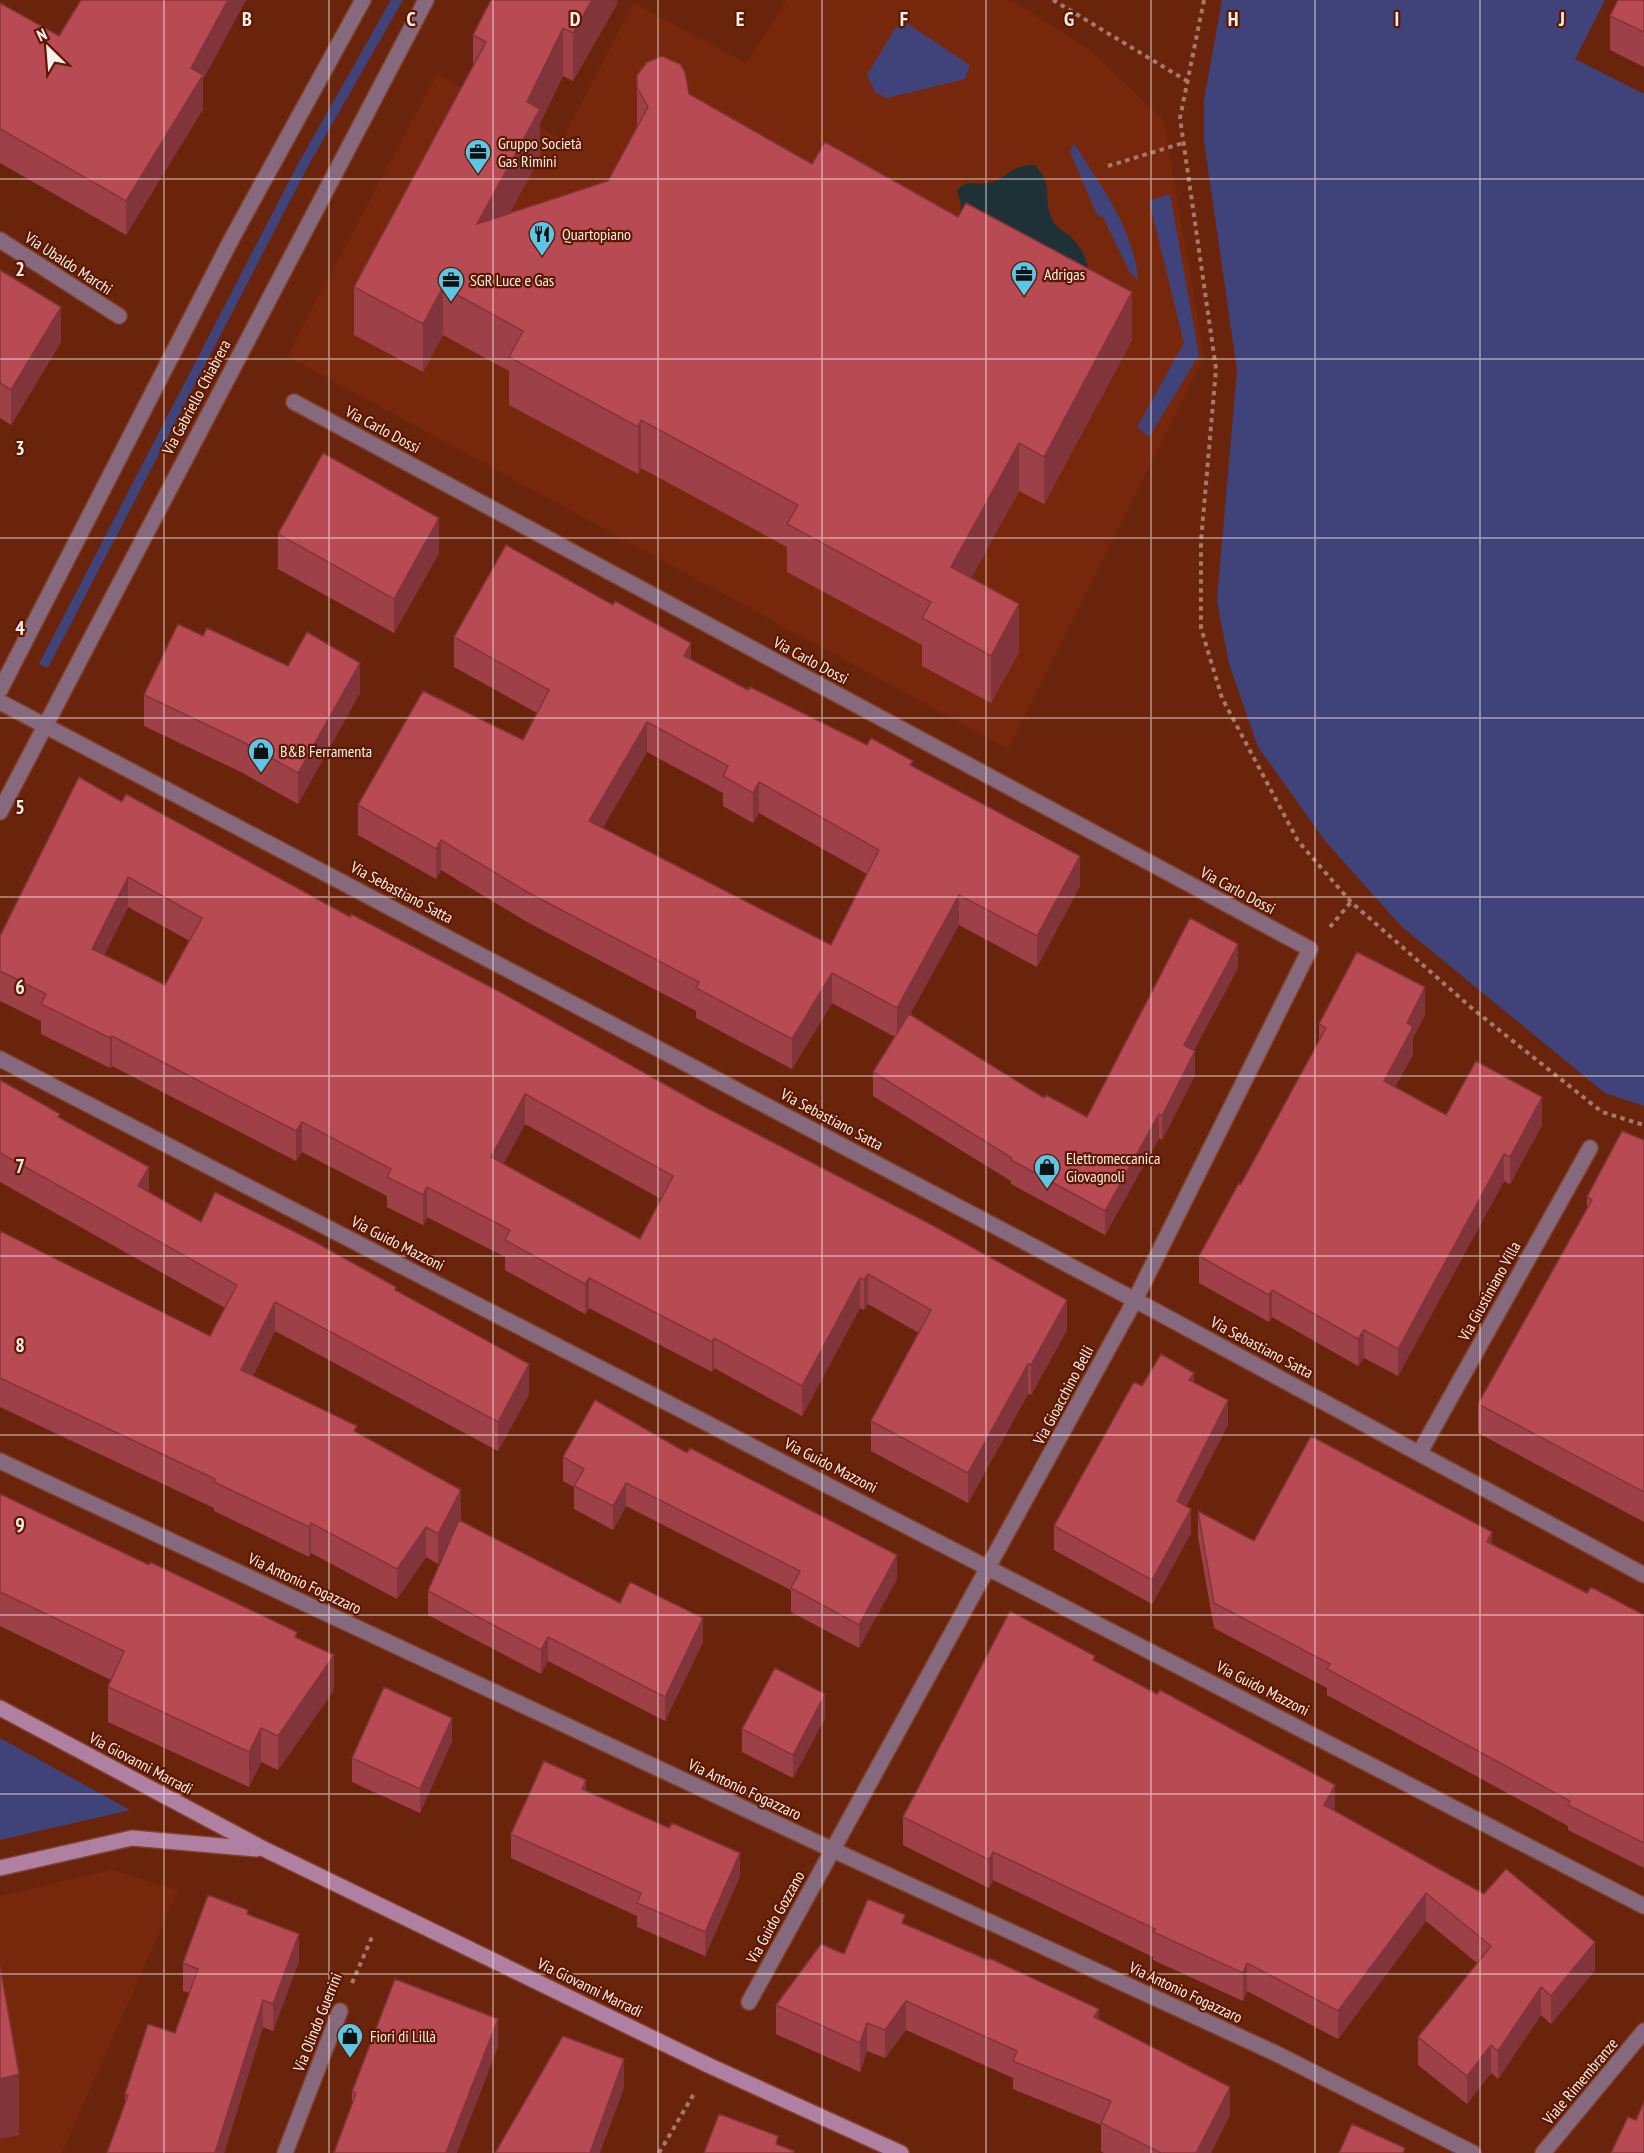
<svg xmlns="http://www.w3.org/2000/svg" width="1644" height="2153" viewBox="0 0 1644 2153" font-family="'PT Sans Narrow',sans-serif">
<style>
.built{fill:#77280c}
.green{fill:#3f4379}
.water{fill:#1d3137}
.lines{fill:none;stroke-linecap:round;stroke-linejoin:round}
.minor-casing{stroke:#7f412c;stroke-width:18}
.tertiary-casing{stroke:#7f412c;stroke-width:18}
.secondary-casing{stroke:#7f412c;stroke-width:18}
.path{stroke:#a6796a;stroke-width:4;stroke-dasharray:4.5 4.5;stroke-linecap:butt}
.minor{stroke:#87697e;stroke-width:15}
.tertiary{stroke:#87697e;stroke-width:15}
.secondary{stroke:#af80a1;stroke-width:15}
.wall{fill:#9e4047;fill-rule:evenodd}
.shaded-wall{fill:#81343a}
.building{fill:#b84a53;stroke:#81343a;stroke-width:1.5;fill-rule:evenodd}
.grid{fill:none;stroke:#faf0ee;stroke-width:1.5;stroke-opacity:0.55}
.labels{text-anchor:middle;dominant-baseline:central;stroke-width:4.5;stroke-linejoin:round;paint-order:stroke}
.poi-label{font-size:16px;fill:#faf0ee;stroke:#5e1800;text-anchor:start}
.street-label{font-size:16px;fill:#faf0ee;stroke:#5e1800}
.grid-label{font-size:20px;text-anchor:middle;font-weight:bold;fill:#faf0ee;stroke:#5e1800;stroke-width:4.5;stroke-linejoin:round;paint-order:stroke}
</style>
<rect width="100%" height="100%" fill="#6b240c"/>
<path class="built" d="M787,0H1011L1092,51L1164,121L1204,357L1008,749L287,356L437,74L562,139L634,3L746,63Z
M111,1870L178,1890L62,2153H0V1896Z"/>
<path class="green" d="M391,0H403L307,168L48,668L39,664L299,162Z
M1222,0H1605L1575,59L1644,94V1106L1605,1093L1401,926L1326,842L1258,747L1229,664L1217,600L1237,370L1204,141V100Z
M908,24L970,65L965,79L887,98L875,92L867,75L895,28Z
M1074,143C1100,185 1135,230 1138,281L1129,271L1103,217L1097,215L1070,152Z
M1170,194L1199,355L1149,437L1137,427L1184,343L1149,201Z
M0,1738L130,1810L0,1840Z"/>
<path class="water" d="M1035,165C1054,186 1043,195 1051,217C1054,226 1064,232 1071,237C1082,248 1087,260 1090,274L960,221L961,203L957,191C966,178 974,186 987,183C1008,180 1009,164 1035,165Z"/>
<g class="lines">
<g class="minor-casing">
<path id="minor" d="M0,240L119,316
M294,402L1310,949L1135,1300L749,2002
M0,702L1135,1300L1644,1575
M0,1059L1644,1906
M1420,1452L1590,1148
M0,1461L833,1850L1275,2053L1473,2153
M285,2153L340,2011
M1543,2153L1644,2031"/>
</g>
<g class="tertiary-casing">
<path id="tertiary" d="M0,690L231,240L363,0
M0,812L426,0"/>
</g>
<g class="secondary-casing">
<path id="secondary" d="M0,1708L264,1849L710,2066L901,2153
M0,1868L132,1838L257,1849"/>
</g>
<path class="path" d="M1053,0L1187,81
M1204,0L1180,118L1216,369L1201,541V628L1222,698L1298,841L1351,902L1474,1010L1602,1112L1644,1125
M1108,166L1183,143
M1330,927L1351,902
M352,1983L372,1937
M659,2153L695,2092"/>
<use href="#minor" class="minor"/>
<use href="#tertiary" class="tertiary"/>
<use href="#secondary" class="secondary"/>
</g>
<path class="wall" d="M81,0H246L203,79V109L126,235L0,163V3L59,36Z
M617,0V4L573,81L563,76L540,123V157L509,214L608,181L637,128V87L689,94L812,164L1132,340L1044,504L1019,491L971,578L1019,652L991,703L922,666V645L787,572V547L641,468L638,474L509,405V371L443,335L423,372L354,335V287L473,66V35Z
M1617,0H1644V67L1610,50V16L1617,2Z
M0,270L61,342L11,425L0,418Z
M278,534L439,553L394,633L278,569Z
M203,636L288,666L360,693L298,804L241,772L144,726V695Z
M454,637L691,660L748,690L913,767L1080,886L1037,967L959,925L910,1014L1044,1098L1087,1117L1238,968L1194,1050L1195,1075L1162,1140L1159,1138L1105,1235L1011,1184V1181L873,1096V1072L895,1037L832,1003L792,1069L696,1018V1011L527,922L441,870L436,879L358,835V805L523,740L537,713L454,667ZM647,752L723,793V806L753,823L759,813L867,874L831,945L602,828Z
M79,777L1067,1330L1031,1395L1028,1394L968,1503L871,1451V1421L919,1333L868,1304L864,1310L860,1308L802,1416L714,1368L712,1372L589,1308L585,1314L505,1270V1257L427,1217L423,1225L387,1207V1196L302,1152L296,1161L112,1066L110,1068L41,1034V1021L0,1001V936ZM128,907L190,941L165,985L104,955ZM525,1124L661,1199L640,1239L503,1164Z
M1425,1015L1413,1038V1054L1395,1087L1446,1115L1542,1125L1510,1184L1504,1181L1398,1376L1364,1358L1358,1366L1272,1317L1269,1322L1199,1283V1256L1241,1184L1319,1041V1024Z
M0,1080L60,1119L149,1192L201,1222L396,1291L529,1394L498,1451L275,1331L253,1376L357,1433L461,1519V1521L620,1603L703,1642L665,1721L548,1661L541,1674L428,1615V1591L451,1539L438,1564L426,1557L397,1599L311,1553L309,1557L214,1511V1508L0,1407V1231L210,1336L225,1308L0,1182Z
M1644,1140V1522L1478,1433V1404L1587,1208V1197Z
M1194,1383L1228,1424L1186,1507L1191,1533L1152,1604L1054,1550V1526L1142,1386Z
M563,1457L897,1579L859,1648L791,1612V1590L626,1506L613,1530L574,1509V1487L563,1481Z
M0,1494L297,1638L334,1690L278,1770L261,1762L249,1787L108,1722V1687L111,1680L0,1626Z
M1198,1511L1254,1541L1492,1544L1587,1593L1644,1615V1868L1568,1830V1826L1327,1695V1688L1214,1628L1198,1537Z
M1095,1661L1335,1811L1595,1970L1551,2024L1541,2015L1498,2079L1491,2073L1467,2104L1418,2065V2037L1477,1963L1426,1921L1338,2039L1247,1991L1243,2001L1153,1960V1957L993,1880L989,1888L903,1845V1817Z
M825,1718L793,1778L742,1752V1729Z
M452,1741L420,1813L352,1782V1758Z
M586,1791L669,1828L740,1876L705,1956L637,1927V1916L511,1858V1834Z
M248,1915L299,1961L273,2031L263,2027L224,2153H107L125,2105V2094L175,2033L190,1993L183,1991V1963Z
M905,1924L1099,2020L1230,2115L1211,2153H1104L1101,2151V2125L1013,2089V2078L906,2030L885,2058L867,2051L860,2072L776,2034V2005Z
M498,2047L352,2106V2092Z"/>
<path class="shaded-wall" d="M228,0H246L203,79V109L126,235V201L191,68Z
M592,0H617V4L573,81V33Z
M563,28V76L540,123V157L477,272V224L527,102Z
M443,287V335L423,372V324Z
M1132,292V340L1044,504V457Z
M61,307V342L11,425V390Z
M641,420V468L638,474V427Z
M1019,443V491L951,615V567Z
M439,518V553L394,633V599Z
M1019,604V652L991,703V656Z
M691,643V673L684,656Z
M360,663V693L298,804V773Z
M647,722V752L589,852V821Z
M759,782V813L753,823V793Z
M441,840V870L436,879V849Z
M1080,856V886L1037,967V936Z
M128,877V907L92,979V949Z
M959,895V925L897,1038V1008Z
M1238,944V968L1184,1069V1045Z
M832,973V1003L792,1069V1039Z
M1425,987V1015L1413,1038V1054L1384,1108V1081L1407,1023Z
M112,1036V1066L110,1068V1038Z
M1195,1051V1075L1162,1140V1116Z
M525,1094V1124L491,1187V1157Z
M1542,1097V1125L1510,1184V1157Z
M1159,1114V1138L1105,1235V1211Z
M302,1122V1152L296,1161V1131Z
M1504,1154V1181L1398,1376V1349Z
M149,1167V1197L138,1186Z
M427,1187V1217L423,1225V1195Z
M868,1274V1304L864,1310V1280Z
M589,1278V1308L585,1314V1284Z
M860,1278V1308L802,1416V1386Z
M1272,1290V1317L1269,1322V1295Z
M1067,1300V1330L1031,1395V1365Z
M275,1302V1331L241,1400V1370Z
M1364,1330V1358L1358,1366V1339Z
M714,1338V1368L712,1372V1342Z
M529,1364V1394L498,1451V1422Z
M1028,1364V1394L968,1503V1473Z
M1194,1373V1396L1189,1380Z
M1228,1400V1424L1177,1525V1501Z
M626,1483V1506L613,1530V1506Z
M461,1490V1519L438,1564V1534Z
M1191,1509V1533L1152,1604V1580Z
M311,1523V1553L309,1557V1527Z
M426,1527V1557L397,1599V1569Z
M1492,1532V1557L1487,1542Z
M897,1555V1579L859,1648V1625Z
M703,1618V1642L665,1721V1697Z
M548,1637V1661L541,1674V1650Z
M334,1655V1690L278,1770V1736Z
M825,1694V1718L793,1778V1755Z
M452,1718V1741L420,1813V1789Z
M261,1728V1762L249,1787V1752Z
M586,1780V1803L582,1789Z
M1335,1785V1813L1324,1805Z
M993,1852V1880L989,1888V1860Z
M740,1853V1876L705,1956V1932Z
M1426,1893V1921L1338,2039V2011Z
M299,1934V1961L273,2031V2004Z
M1595,1942V1970L1551,2024V1996Z
M1247,1963V1991L1243,2001V1973Z
M1541,1987V2015L1498,2079V2051Z
M263,2000V2027L224,2153H215Z
M906,2001V2030L885,2058V2030Z
M1099,2009V2037L1094,2017Z
M498,2019V2047L457,2153H446Z
M867,2023V2051L860,2072V2043Z
M1491,2045V2073L1467,2104V2076Z
M624,2059V2088L600,2153H590Z
M19,2074V2135L0,2139V2079Z
M1230,2087V2115L1211,2153H1196Z"/>
<path class="building" d="M81,0H228L191,68L203,75L126,201L0,129V3L59,36Z
M491,0H592L573,33L563,28L527,102L540,109L477,224L608,181L648,107L637,87V75L647,62L662,56L680,64L685,72L689,94L812,164L825,142L958,217L966,203L1132,292L1044,457L1019,443L951,567L1019,604L991,656L922,618L931,602L787,524L798,505L641,420L638,427L509,357L523,331L443,287L423,324L354,287L486,42L473,35Z
M1618,0H1644V32L1610,16Z
M0,270L61,307L11,390L0,383Z
M323,453L439,518L394,599L278,534Z
M506,545L613,605L615,601L691,643L684,656L748,690L750,687L867,745L871,738L913,761L910,765L1080,856L1037,936L959,895L897,1008L832,973L792,1039L696,988L699,982L527,892L441,840L436,849L358,805L423,691L523,740L549,690L454,637ZM647,722L728,766L723,776L753,793L759,782L879,850L831,945L589,821Z
M178,624L203,636L207,628L288,666L307,632L360,663L298,773L241,741L144,695Z
M79,777L122,802L126,794L350,917L351,914L502,993L707,1108L932,1225L1067,1300L1031,1365L1028,1364L968,1473L871,1421L931,1310L868,1274L864,1280L860,1278L802,1386L714,1338L712,1342L589,1278L585,1284L505,1240L510,1230L427,1187L423,1195L387,1177L391,1169L302,1122L296,1131L112,1036L110,1038L41,1004L46,994L0,971V936ZM128,877L202,918L165,985L92,949ZM525,1094L673,1176L640,1239L491,1157Z
M1190,918L1238,944L1184,1045L1195,1051L1162,1116L1159,1114L1105,1211L1011,1160L1012,1158L873,1072L909,1014L1044,1098L1046,1095L1087,1117Z
M1357,952L1425,987L1407,1023L1413,1027L1384,1081L1446,1115L1476,1061L1542,1097L1510,1157L1504,1154L1398,1349L1364,1330L1358,1339L1272,1290L1269,1295L1199,1256L1239,1183L1241,1184L1326,1028L1319,1024Z
M0,1080L60,1114L58,1117L149,1167L138,1186L201,1222L215,1192L315,1242L396,1287L395,1290L529,1364L498,1422L275,1302L241,1370L357,1426L354,1431L461,1490L438,1534L426,1527L397,1569L311,1523L309,1527L214,1482L215,1479L0,1378V1231L210,1336L237,1285L0,1153Z
M1622,1131L1644,1140V1492L1478,1404L1592,1200L1587,1197Z
M1161,1354L1194,1373L1189,1380L1228,1400L1177,1501L1191,1509L1152,1580L1054,1526L1134,1382L1142,1386Z
M595,1400L687,1453L690,1448L897,1555L859,1625L791,1588L800,1571L626,1483L613,1506L574,1486L584,1469L563,1457Z
M1311,1436L1492,1532L1487,1542L1587,1593L1591,1587L1644,1615V1843L1568,1805L1570,1801L1327,1669L1330,1664L1214,1603L1198,1511L1254,1541Z
M0,1494L149,1565L150,1562L297,1632L295,1637L334,1655L278,1736L261,1728L249,1752L108,1687L124,1651L0,1592Z
M459,1520L620,1603L630,1582L703,1618L665,1697L548,1637L541,1650L428,1591Z
M1010,1611L1095,1656L1093,1660L1157,1694L1160,1690L1335,1785L1324,1805L1484,1894L1506,1869L1595,1942L1551,1996L1541,1987L1498,2051L1491,2045L1467,2076L1418,2037L1491,1946L1426,1893L1338,2011L1247,1963L1243,1973L1153,1932L1155,1929L993,1852L989,1860L903,1817Z
M775,1668L825,1694L793,1755L742,1729Z
M384,1687L452,1718L420,1789L352,1758Z
M544,1761L586,1780L582,1789L669,1828L672,1823L740,1853L705,1932L637,1903L641,1893L511,1834Z
M208,1895L248,1910L247,1914L299,1934L273,2004L263,2000L215,2153H107L128,2095L125,2094L148,2024L175,2033L198,1969L183,1963Z
M868,1899L905,1915L902,1923L988,1960L989,1958L1099,2009L1094,2017L1230,2087L1196,2153H1161L1101,2123L1111,2101L1013,2061L1017,2051L906,2001L885,2030L867,2023L860,2043L776,2005L821,1944L844,1954Z
M0,1966L19,2074L0,2079Z
M395,1979L498,2019L446,2153H334L356,2093L352,2092Z
M563,2036L624,2059L590,2153H495Z
M1644,2102V2153H1611L1628,2117L1636,2120Z
M719,2114L778,2136L776,2144L794,2151L793,2153H704Z
M1352,2124L1405,2148L1403,2153H1339Z"/>
<path class="grid" d="M164,0V2153M329,0V2153M493,0V2153M658,0V2153M822,0V2153M986,0V2153M1151,0V2153M1315,0V2153M1480,0V2153M0,179H1644M0,359H1644M0,538H1644M0,718H1644M0,897H1644M0,1076H1644M0,1256H1644M0,1435H1644M0,1615H1644M0,1794H1644M0,1974H1644"/>
<defs>
<g id="office-pin" transform="scale(1.35)"><path d="M0 17L-7.5 6A9.5 9.5 0 1 1 7.5 6Z" fill="#5ac8e5" stroke="#5e1800"/><path d="M-6-3h4V-5.5h4V-3h4V5H-6ZM-1-4.5V-3h2v-1.5ZM-6 0V1H6V0Z" fill="#111"/></g>
<g id="restaurant-pin" transform="scale(1.35)"><path d="M0 17L-7.5 6A9.5 9.5 0 1 1 7.5 6Z" fill="#5ac8e5" stroke="#5e1800"/><path d="M-5-6h1v4h1v-4h1v4h1v-4h1v5L-1.5 .5V6h-2V.5L-5-1ZM5-6V6H3V1.5H1.5Q1.5-4 5-6Z" fill="#111"/></g>
<g id="shop-pin" transform="scale(1.35)"><path d="M0 17L-7.5 6A9.5 9.5 0 1 1 7.5 6Z" fill="#5ac8e5" stroke="#5e1800"/><path d="M-5-2.5h2.3a2.7 3.5 0 0 1 5.4 0H5L5.5 6h-11ZM-1.5-2.5h3a1.5 2.3 0 0 0-3 0Z" fill="#111"/></g>
</defs>
<g fill-rule="evenodd">
<use href="#office-pin" x="478" y="152"/>
<use href="#restaurant-pin" x="542" y="234"/>
<use href="#office-pin" x="1024" y="274"/>
<use href="#office-pin" x="451" y="280"/>
<use href="#shop-pin" x="261" y="751"/>
<use href="#shop-pin" x="1047" y="1167"/>
<use href="#shop-pin" x="350" y="2036"/>
</g>
<g class="labels">
<g class="poi-label">
<text x="498" y="143">Gruppo Società<tspan x="498" dy="18">Gas Rimini</tspan></text>
<text x="562" y="234">Quartopiano</text>
<text x="1044" y="274">Adrigas</text>
<text x="470" y="280">SGR Luce e Gas</text>
<text x="280" y="751">B&amp;B Ferramenta</text>
<text x="1066" y="1158">Elettromeccanica<tspan x="1066" dy="18">Giovagnoli</tspan></text>
<text x="370" y="2036">Fiori di Lillà</text>
</g>
<g class="street-label">
<text transform="translate(69 263) rotate(33)">Via Ubaldo Marchi</text>
<text transform="translate(196 397) rotate(-62)">Via Gabriello Chiabrera</text>
<text transform="translate(383 429) rotate(28)">Via Carlo Dossi</text>
<text transform="translate(811 660) rotate(28)">Via Carlo Dossi</text>
<text transform="translate(1238 890) rotate(28)">Via Carlo Dossi</text>
<text transform="translate(402 892) rotate(28)">Via Sebastiano Satta</text>
<text transform="translate(832 1119) rotate(28)">Via Sebastiano Satta</text>
<text transform="translate(398 1243) rotate(27)">Via Guido Mazzoni</text>
<text transform="translate(1489 1291) rotate(-61)">Via Giustiniano Villa</text>
<text transform="translate(1262 1347) rotate(28)">Via Sebastiano Satta</text>
<text transform="translate(1063 1395) rotate(-62)">Via Gioacchino Belli</text>
<text transform="translate(831 1465) rotate(27)">Via Guido Mazzoni</text>
<text transform="translate(305 1583) rotate(25)">Via Antonio Fogazzaro</text>
<text transform="translate(1263 1688) rotate(27)">Via Guido Mazzoni</text>
<text transform="translate(141 1763) rotate(28)">Via Giovanni Marradi</text>
<text transform="translate(745 1789) rotate(25)">Via Antonio Fogazzaro</text>
<text transform="translate(775 1917) rotate(-61)">Via Guido Gozzano</text>
<text transform="translate(590 1987) rotate(26)">Via Giovanni Marradi</text>
<text transform="translate(1186 1992) rotate(25)">Via Antonio Fogazzaro</text>
<text transform="translate(317 2022) rotate(-68)">Via Olindo Guerrini</text>
<text transform="translate(1580 2081) rotate(-50)">Viale Rimembranze</text>
</g>
</g>
<g class="grid-label">
<text x="247" y="26">B</text>
<text x="411" y="26">C</text>
<text x="575" y="26">D</text>
<text x="740" y="26">E</text>
<text x="904" y="26">F</text>
<text x="1069" y="26">G</text>
<text x="1233" y="26">H</text>
<text x="1397" y="26">I</text>
<text x="1562" y="26">J</text>
<text x="20" y="276">2</text>
<text x="20" y="455">3</text>
<text x="20" y="635">4</text>
<text x="20" y="814">5</text>
<text x="20" y="994">6</text>
<text x="20" y="1173">7</text>
<text x="20" y="1352">8</text>
<text x="20" y="1532">9</text>
</g>
<g transform="translate(48 48) rotate(335)" stroke="#5e1800" stroke-width="4.5" paint-order="stroke">
<path d="M0-4.5L10 22L0 15L-10 22Z" fill="#faf0ee"/>
<text y="-9" font-size="16" font-weight="bold" text-anchor="middle" fill="#faf0ee">N</text>
</g>
</svg>
